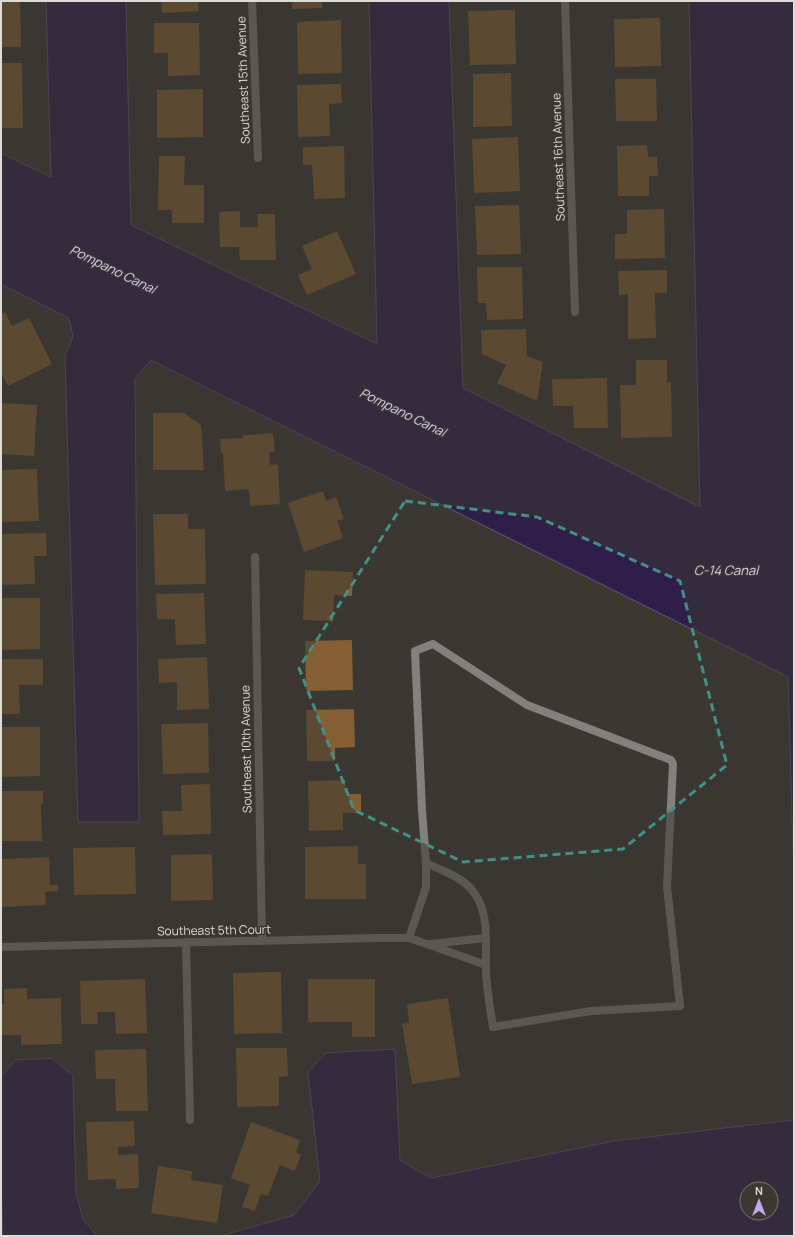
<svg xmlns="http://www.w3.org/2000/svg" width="795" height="1237" viewBox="0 0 795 1237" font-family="Manrope,sans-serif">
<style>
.water{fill:#2e1e49;stroke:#635774;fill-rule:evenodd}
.building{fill:#835f33}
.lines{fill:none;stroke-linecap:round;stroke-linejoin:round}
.service{stroke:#83817e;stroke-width:8}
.minor{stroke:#83817e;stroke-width:8}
.marked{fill:none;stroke:#439088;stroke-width:3;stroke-dasharray:8 5;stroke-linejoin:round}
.labels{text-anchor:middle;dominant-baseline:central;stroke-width:3;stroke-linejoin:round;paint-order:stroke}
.street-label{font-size:12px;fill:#dedcd8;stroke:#3b3732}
.water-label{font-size:13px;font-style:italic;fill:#d9ccf9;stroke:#3b3732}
</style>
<rect width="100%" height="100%" fill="#3b3732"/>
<path class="water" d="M46,1H126L131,225L377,344L369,1H449L463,388L700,507L689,1H794V884L788,677L151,360L135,379L139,822H78L65,355L73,337L69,318L1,284V153L51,177Z
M395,1049L400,1160L431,1178L614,1141L793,1120L794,1106V1236H220L294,1215L320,1181L308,1072L326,1053ZM747,1189H771V1213H747Z
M52,1058L73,1076L76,1193L83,1219L97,1236H3L1,1180V1076L16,1060Z"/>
<path class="building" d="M1,1H20L21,47H1Z
M161,1H198L199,11L162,13Z
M292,1H322V8L292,9Z
M515,10L516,64L470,65L468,11Z
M660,18L661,66L615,67L614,19Z
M341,20L342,73L298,74L297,22Z
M154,23H199L200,75L168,76V53H154Z
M1,63H22L23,128H2Z
M511,73L512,126L473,127V74Z
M615,79H656L657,121H616Z
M341,84L342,103L329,104L330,136L298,137L297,85Z
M203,89V137L157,138V90Z
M518,137L520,191L474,193L472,139Z
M647,145L648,157H657L658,176H649V196H618L617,146Z
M344,146L345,198L314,199L312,165H303V147Z
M159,156H185L184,185H204V223H172V210H158Z
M519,205L521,254L477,255L475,206Z
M664,209L665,258L615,259V234H627V210Z
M240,211V227H258L257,214H275L276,260H240L239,247H220L219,212Z
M337,231L356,274L307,295L298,275L312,269L302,246Z
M477,267H522L523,319L487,320L486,303H478Z
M667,270V293H655L656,338L628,339V294L619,295L618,271Z
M5,312L12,326L29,318L52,364L8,386L1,373V314Z
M526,329L527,356L543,362L537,401L497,383L506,365L482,354L481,330Z
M636,360H667V382H671L672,437L621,438L620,385H636Z
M607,378L608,428H574L573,406H553L552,379Z
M1,403L37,405L34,456L1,454Z
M153,413H184L201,425L204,470H153Z
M273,433L275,452H269L270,465L278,464L280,504L250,506L249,489L225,491L223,453H221L220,439L243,438V435Z
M37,469L39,521L1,522V470Z
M323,491L326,501L336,497L344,519L337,521L343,538L304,552L288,503Z
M153,514H188V529H205L206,584L155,585Z
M46,533L47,556H34L35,584L1,585V534Z
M305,570L353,572L352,596L334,595L333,621L303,620Z
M204,593L206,644L176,645L175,619H157L156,594Z
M1,598H40V649L1,650Z
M352,640L353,690L306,691L305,641Z
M207,657L209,709L177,710V682L159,683L158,659Z
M1,659H43V685H19L20,714H1Z
M354,709L355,747L335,748V761H307L306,710Z
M208,723L209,773L163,774L161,724Z
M1,727H40V776L1,777Z
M345,780V794H361V813H343V830L309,831L308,781Z
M210,784L211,834L163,835L162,811H182L181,785Z
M1,791H43V804H41L42,841H1Z
M358,846V864H366V899H305V847Z
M135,847L136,894L74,895L73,848Z
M212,854L213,900L171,901V855Z
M49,857L50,885H58V891L45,892L46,905L1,907V859Z
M281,972L282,1033L234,1034L233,973Z
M145,979L147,1033L116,1034L115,1012H97L98,1024H81L80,981Z
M308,979H375V1037H352V1022H308Z
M27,988V999L61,998L62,1044L21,1045V1035H1V1004H4V989Z
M448,998L460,1077L412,1084L402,1024L409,1023L407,1004Z
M236,1048H287L288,1076L279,1077V1106L237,1107Z
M146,1049L148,1111H116L115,1079H96L95,1050Z
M134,1121L135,1146L118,1147V1155L138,1154L139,1188L116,1189V1179L88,1180L86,1122Z
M251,1122L300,1140L296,1152L301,1155L295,1171L280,1165L268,1196L261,1194L255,1211L242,1207L250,1185L231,1178Z
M158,1166L192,1171L191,1180L223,1185L217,1223L151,1213Z"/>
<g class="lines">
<path class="service" d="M409,938L426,887V863L422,810L415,651L433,644L527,705L671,760L673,764L667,886L680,1006L591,1011L493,1027C490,1009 487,991 486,972C485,947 490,915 475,894C464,877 443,871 426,863
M427,944L486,965
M431,944L485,938"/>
<path class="minor" d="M252,1L258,158
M565,1L575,312
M255,557L262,941
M186,942L190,1120
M1,947L375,938H409L427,944"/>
</g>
<path d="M0 0H795V1237H0ZM405,501L537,517L680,581L727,765L623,849L463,862L354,810L299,668Z" fill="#3b3732" fill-opacity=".55" fill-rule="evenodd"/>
<path class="marked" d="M405,501L537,517L680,581L727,765L623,849L463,862L354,810L299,668Z"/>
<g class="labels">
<g class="street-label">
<text transform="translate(243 80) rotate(-92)">Southeast 15th Avenue</text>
<text transform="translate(558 157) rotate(-92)">Southeast 16th Avenue</text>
<text transform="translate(246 749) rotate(-91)">Southeast 10th Avenue</text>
<text transform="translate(214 930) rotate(-1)">Southeast 5th Court</text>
</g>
<g class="water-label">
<text transform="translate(113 269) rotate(26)">Pompano Canal</text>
<text transform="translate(403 412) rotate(26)">Pompano Canal</text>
<text x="726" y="570">C-14 Canal</text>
</g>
</g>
<rect width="795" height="1237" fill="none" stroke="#dedcd8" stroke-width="4"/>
<g transform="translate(759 1201)"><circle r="19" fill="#3b3732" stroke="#7c7974"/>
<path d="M0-3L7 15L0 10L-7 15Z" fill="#c0a8f4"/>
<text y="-6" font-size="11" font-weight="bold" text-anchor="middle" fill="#dedcd8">N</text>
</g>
</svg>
